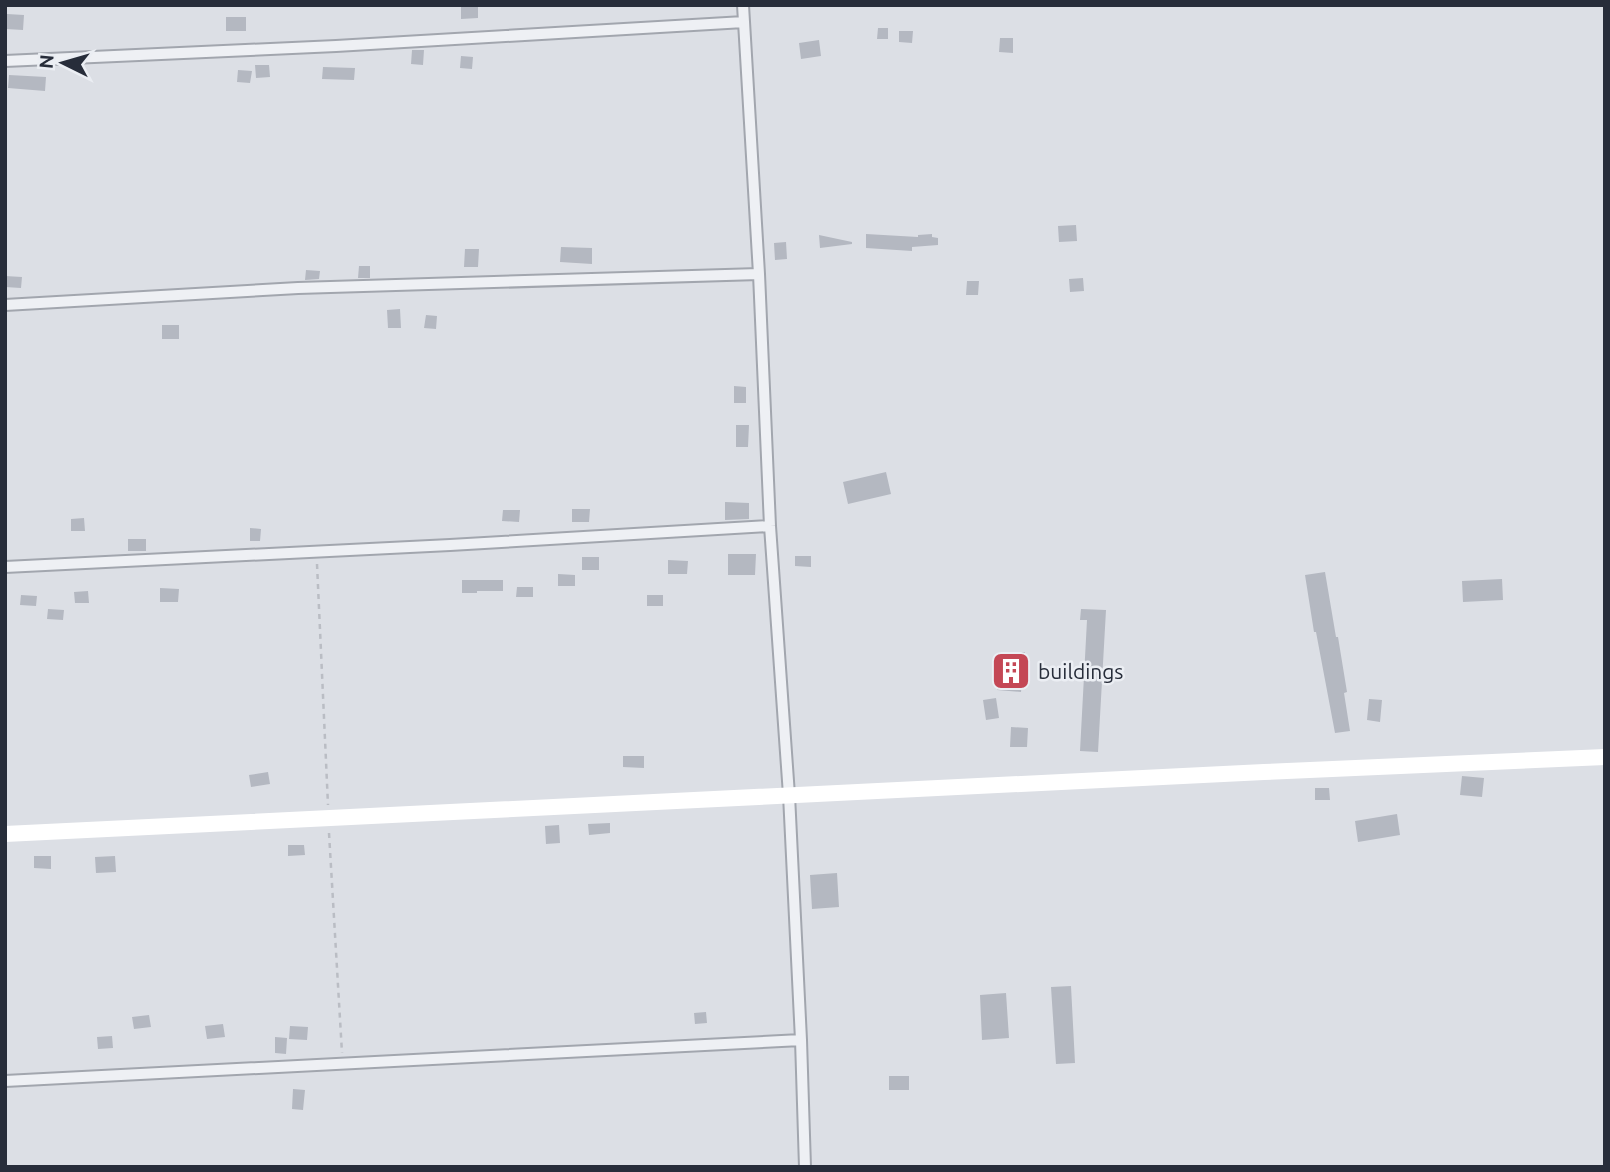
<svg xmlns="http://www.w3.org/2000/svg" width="1610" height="1172" viewBox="0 0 1610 1172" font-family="Ubuntu,sans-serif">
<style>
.building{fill:#b4b8c1}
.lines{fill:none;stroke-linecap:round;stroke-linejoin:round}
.street-casing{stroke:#a2a6ae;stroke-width:14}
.path{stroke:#babdc4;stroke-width:2.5;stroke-dasharray:5 5;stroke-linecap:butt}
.street{stroke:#eef0f4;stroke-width:10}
.secondary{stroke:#fff;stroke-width:16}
.labels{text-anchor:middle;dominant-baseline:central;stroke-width:5;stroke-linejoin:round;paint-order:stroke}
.poi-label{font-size:21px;fill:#272d3a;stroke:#ebeef3;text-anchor:start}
</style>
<rect width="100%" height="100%" fill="#dcdfe5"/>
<path class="building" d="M461,5H478V18L461,19Z
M7,14L24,15L23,30L6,29Z
M226,17H246V31H226Z
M878,28H888V39H877Z
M899,31H913L912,43L899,42Z
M1000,38H1013V53L999,52Z
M819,40L821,56L801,59L799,43Z
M412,50H424L423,65L411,64Z
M461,56L473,57L472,69L460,68Z
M255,65H269L270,77L256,78Z
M323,67L355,68L354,80L322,79Z
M238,70L252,71L250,83L237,82Z
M9,75L46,77L45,91L8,88Z
M1076,225L1077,241L1059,242L1058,226Z
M866,234L918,237V235L932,234V237L938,238V245L912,247V251L866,248Z
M819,235L852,242V244L820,248Z
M786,242L787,259L775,260L774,243Z
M561,247L592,248V264L560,262Z
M465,249H479L478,267H464Z
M359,266H370V278H358Z
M306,270L320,271L319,279L305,280Z
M5,276L22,277L21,288L5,287Z
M1083,278L1084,291L1070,292L1069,279Z
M967,281H979L978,295H966Z
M400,309L401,328H388L387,310Z
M426,315L437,316L436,329L424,328Z
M162,325H179V339H162Z
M734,386L746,387V403H734Z
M736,425H749L748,447H736Z
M886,472L891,494L848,504L843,482Z
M725,502L749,503V519L725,520Z
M572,509H590L589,522H572Z
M503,510H520L519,522L502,521Z
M84,518L85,531H71V519Z
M250,528L261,529L260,541H250Z
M128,539H146V551H128Z
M728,554H756L755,575H728Z
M795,556H811V567L795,566Z
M582,557H599V570H582Z
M668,560L688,561L687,574H668Z
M1325,572L1336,637H1338L1347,692L1344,693L1350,731L1335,733L1316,632H1314L1305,575Z
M558,574L575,575V586H558Z
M1502,579L1503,600L1463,602L1462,581Z
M462,580H503V591H477V593H462Z
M517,587H533V597H516Z
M160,588L179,589L178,602H160Z
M88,591L89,603H75L74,592Z
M21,595L37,596L36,606L20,605Z
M647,595H663V606H647Z
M48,609L64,610L63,620L47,619Z
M1081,609L1106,610L1098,752L1080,751L1087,620H1080Z
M1000,652H1025L1021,692L997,690Z
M996,698L999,718L986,720L983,700Z
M1369,699L1382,700L1380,722L1367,720Z
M1011,727L1028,728L1027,747H1010Z
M623,756H644V768L623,767Z
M268,772L270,784L251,787L249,775Z
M1462,776L1484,778L1482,797L1460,795Z
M1315,788H1329L1330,800H1315Z
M1397,814L1400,835L1358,842L1355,821Z
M610,823V833L589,835L588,824Z
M559,825L560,843L546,844L545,826Z
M288,845H304L305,855L288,856Z
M34,856H51V869L34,868Z
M115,856L116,872L96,873L95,857Z
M837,873L839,907L812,909L810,875Z
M1071,986L1075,1063L1056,1064L1051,987Z
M1006,993L1009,1038L982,1040L980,995Z
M706,1012L707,1023L695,1024L694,1013Z
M149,1015L151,1027L134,1029L132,1017Z
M223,1024L225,1037L207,1039L205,1026Z
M290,1026L308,1027L307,1040L289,1039Z
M112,1036L113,1048L98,1049L97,1037Z
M275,1037L287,1038L286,1054L275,1053Z
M889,1076H909V1090H889Z
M293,1089L305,1090L303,1110L292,1109Z"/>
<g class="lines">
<g class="street-casing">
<path id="street" d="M743,5L759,274L770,526L789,795L801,1040L805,1167
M5,61L336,46L744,22
M5,305L298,288L759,274
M5,567L450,545L770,526
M5,1081L801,1040"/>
</g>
<path class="path" d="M317,564L328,805
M329,833L342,1053"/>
<use href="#street" class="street"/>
<path class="secondary" d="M5,834L1264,772L1605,757"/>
</g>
<defs>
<g id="building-square" transform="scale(2.0125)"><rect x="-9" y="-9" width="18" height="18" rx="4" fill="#c44755" stroke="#ebeef3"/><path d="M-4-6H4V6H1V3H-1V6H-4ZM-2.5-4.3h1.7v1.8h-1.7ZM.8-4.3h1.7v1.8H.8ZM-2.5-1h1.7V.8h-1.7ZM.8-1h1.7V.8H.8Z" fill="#fff"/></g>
</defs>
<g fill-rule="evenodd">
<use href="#building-square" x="1011" y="671"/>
</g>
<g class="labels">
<g class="poi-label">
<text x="1038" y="671">buildings</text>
</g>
</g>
<rect width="1610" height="1172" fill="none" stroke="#272d3a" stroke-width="14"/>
<g transform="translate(63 63) rotate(275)" stroke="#ebeef3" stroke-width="5" paint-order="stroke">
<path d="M0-5L12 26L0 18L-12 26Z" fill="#272d3a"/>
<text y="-10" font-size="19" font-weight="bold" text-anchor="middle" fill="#272d3a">N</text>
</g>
</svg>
